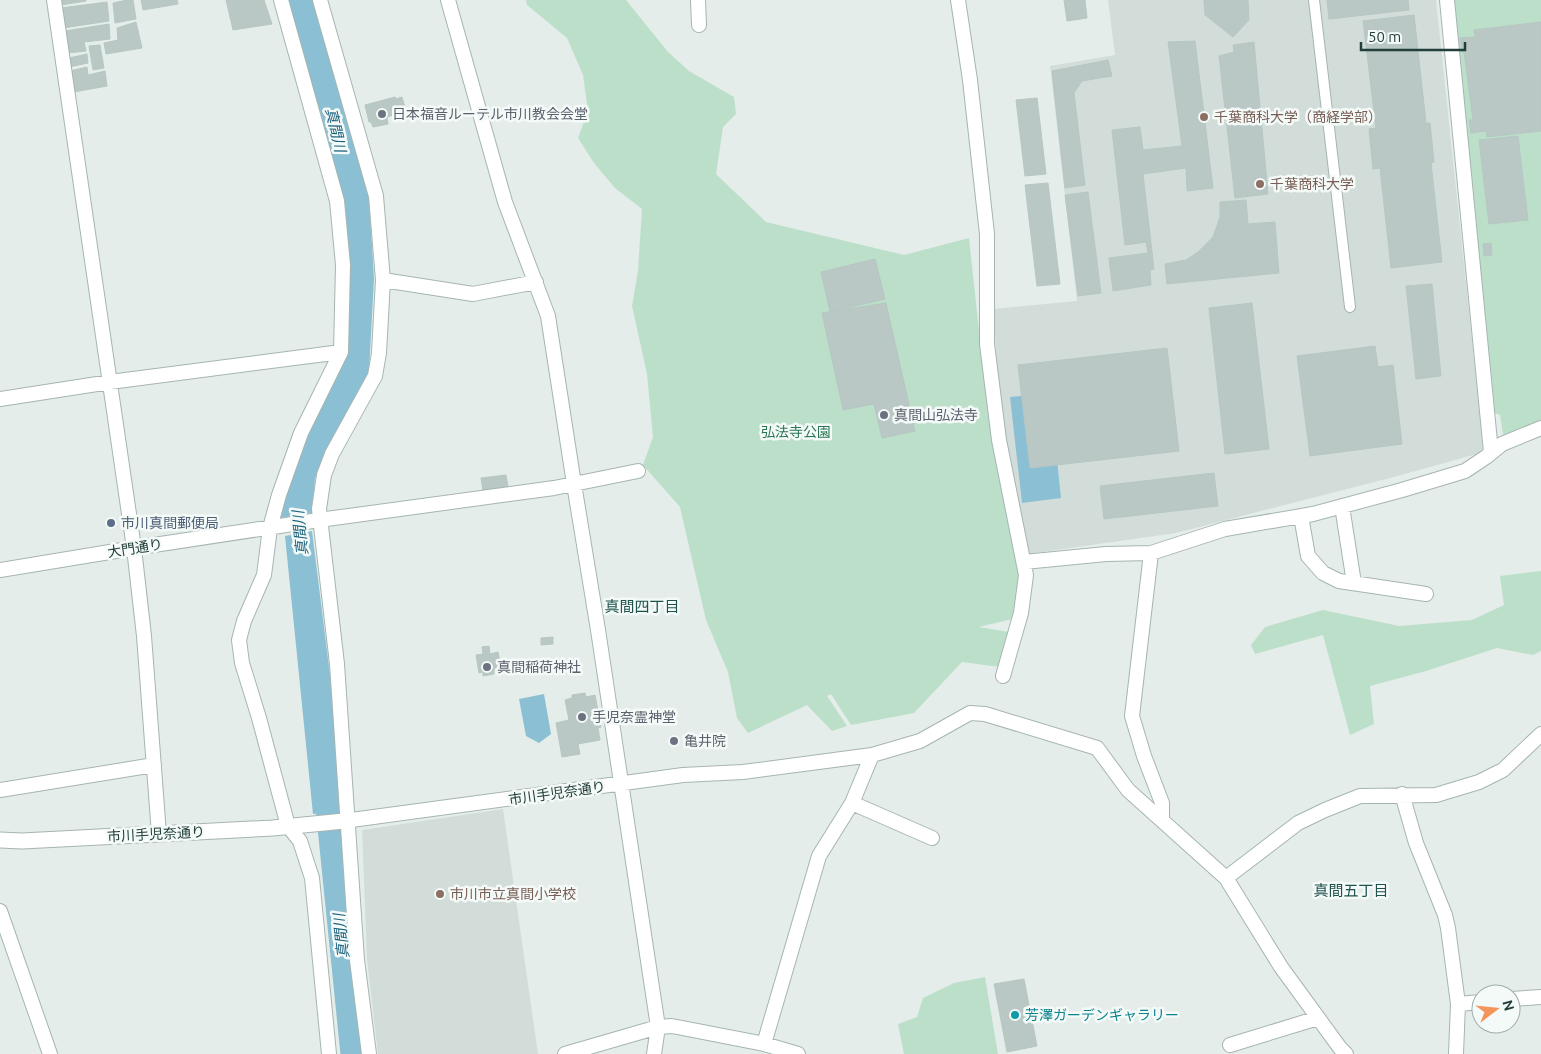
<svg xmlns="http://www.w3.org/2000/svg" width="1541" height="1054" viewBox="0 0 1541 1054" font-family="Ubuntu,'Noto Sans JP',sans-serif">
<style>
.built{fill:#d2ddda}
.green{fill:#bcdfca}
.water{fill:#8bbfd3}
.lines{fill:none;stroke-linecap:round;stroke-linejoin:round}
.river{stroke:#8bbfd3;stroke-width:25}
.building{fill:#b9c8c4;stroke:#b6c7c2}
.pedestrian-casing{stroke:#a6b5b2;stroke-width:12}
.minor-casing{stroke:#a6b5b2;stroke-width:16}
.tertiary-casing{stroke:#a6b5b2;stroke-width:17}
.pedestrian{stroke:#fff;stroke-width:10}
.minor{stroke:#fff;stroke-width:14}
.tertiary{stroke:#fff;stroke-width:15}
.worship-dot{fill:#6b7280;stroke:#f4faf8;stroke-width:2}
.education-dot{fill:#8d6e63;stroke:#f4faf8;stroke-width:2}
.service-dot{fill:#5c6f8a;stroke:#f4faf8;stroke-width:2}
.culture-dot{fill:#0f9aa8;stroke:#f4faf8;stroke-width:2}
.labels{text-anchor:middle;dominant-baseline:central;stroke-width:5;stroke-linejoin:round;paint-order:stroke}
.worship-label{font-size:14px;fill:#5b616d;stroke:#f4faf8;text-anchor:start}
.education-label{font-size:14px;fill:#785e54;stroke:#f4faf8;text-anchor:start}
.park-label{font-size:14px;fill:#2c7753;stroke:#f4faf8}
.service-label{font-size:14px;fill:#4e5e75;stroke:#f4faf8;text-anchor:start}
.street-label{font-size:14px;fill:#233f3b;stroke:#f4faf8}
.culture-label{font-size:14px;fill:#0d838f;stroke:#f4faf8;text-anchor:start}
.water-label{font-size:15px;font-style:italic;fill:#1b607d;stroke:#f4faf8}
.neighbourhood-label{font-size:15px;fill:#1e524c;stroke:#f4faf8}
</style>
<rect width="100%" height="100%" fill="#e4edea"/>
<path class="built" d="M1108,0H1436L1484,452L1394,477L1176,533L1028,554L1002,431L993,309L1077,301L1050,66L1115,55Z
M503,809L538,1054H378L367,959L362,830Z"/>
<path class="green" d="M526,0H626L668,52L689,71L734,97L736,114L723,127L716,174L766,222L904,255L969,238L988,414L1017,558L1020,617L979,627L1009,632L1000,667L962,662L914,713L851,725L831,694L827,696L847,726L832,731L807,705L748,733L737,718L728,672L706,620L680,507L643,465L653,437L647,374L632,306L638,271L642,209L615,188L594,163L578,138L588,111L583,75L567,38L527,5Z
M1448,0H1541V421L1503,435L1500,415L1492,412Z
M1541,571V651L1533,655L1497,648L1426,671L1370,686L1374,724L1350,735L1323,635L1255,654L1251,645L1265,627L1323,610L1399,626L1472,620L1504,605L1500,576Z
M985,977L998,1054H904L898,1024L917,1017L923,998L954,983Z"/>
<path class="water" d="M288,0H317L369,196L374,279L369,371L315,478L312,513L280,518L286,496L308,435L348,354L349,279L344,201Z
M1050,393L1061,498L1022,503L1010,397Z
M312,531L347,811L313,814L285,536Z
M544,694L551,734L539,743L526,736L519,699Z"/>
<g class="lines">
<path class="river" d="M325,778L353,1054"/>
</g>
<path class="building" d="M60,0H86V1L61,5Z
M127,0H133L136,19L115,23L113,3Z
M141,0H177L178,4L143,10Z
M226,0H264L272,24L233,30Z
M1064,0H1085L1087,18L1067,21Z
M1204,0H1248L1249,20L1233,37L1205,15Z
M1327,0H1408L1409,10L1329,19Z
M107,2L109,21L63,28L61,8Z
M1414,15L1426,123H1430L1434,162L1431,163L1442,262L1391,268L1380,168L1373,169L1369,129L1376,128L1363,21Z
M136,22L142,48L106,54L104,43L118,40L117,28Z
M1541,22V131L1487,137L1486,131L1471,133L1469,120H1473L1464,52H1462L1460,38L1475,37L1474,30Z
M109,24L110,39L84,42L86,51L67,53L65,31Z
M1195,41L1213,188L1187,191L1186,168L1143,174L1154,269L1150,270L1151,285L1113,291L1109,258L1148,253L1146,242L1125,245L1112,130L1140,127L1143,150L1182,146L1168,42Z
M1254,42L1268,194L1235,198L1219,56L1234,52L1233,45Z
M100,45L104,68L93,70L89,46Z
M87,54L88,63L69,67V58Z
M1108,60L1112,76L1082,81L1074,93L1085,185L1065,188L1052,71Z
M87,67L88,75L105,71L107,86L74,92L70,71Z
M395,97L396,99L402,97L406,111L387,117L388,124L373,127L371,122H369L365,105Z
M1037,98L1046,174L1025,176L1016,100Z
M1518,136L1528,220L1489,224L1479,140Z
M1048,183L1060,284L1037,286L1025,185Z
M1088,192L1101,293L1078,296L1065,195Z
M1246,200L1248,224L1275,222L1279,273L1167,284L1165,264L1186,260L1198,252L1213,237L1220,217V202Z
M1491,243L1492,255L1484,256L1483,244Z
M875,259L885,299L847,308L849,314L838,316L837,310L830,312L821,272Z
M1432,284L1441,376L1416,379L1406,286Z
M886,303L915,431L882,438L874,404L843,410L822,313Z
M1252,303L1269,449L1225,454L1209,308Z
M1375,346L1378,367L1393,365L1402,444L1310,456L1297,356Z
M1167,348L1179,451L1030,468L1018,365Z
M1214,473L1218,506L1104,519L1100,486Z
M506,475L508,487L483,491L481,478Z
M553,637V644L541,645V638Z
M489,646L490,654L498,652L501,668L494,669V674L483,676V672L479,673L476,655L483,654L482,647Z
M585,693L586,697L595,695L601,727L598,728L600,740L578,744L580,754L562,757L556,723L569,720L565,700L572,698V695Z
M1024,979L1037,1046L1007,1052L994,984Z"/>
<g class="lines">
<g class="pedestrian-casing">
<path id="pedestrian" d="M1314,0L1350,307"/>
</g>
<g class="minor-casing">
<path id="minor" d="M54,0L134,548L144,636L159,834
M281,0L337,201L343,265L341,352L301,433L279,495L270,528L264,575L244,621L239,640L242,663L259,718L288,826L300,841L312,878L329,1054
M320,0L376,196L383,280L379,353L375,376L332,454L324,475L319,509L337,664L357,960L369,1054
M448,0L505,202L548,316L574,484L598,630L658,1027L654,1054
M698,0L699,25
M958,0L970,80L987,234V344L999,440L1026,575L1021,613L1003,676
M1447,0L1491,452
M383,280L473,294L536,282
M0,399L110,382L341,352
M1342,506L1354,583
M1301,516L1308,556L1323,573L1339,581L1426,594
M1151,553L1132,716L1144,756L1162,803V820
M1024,562L1106,554L1151,553L1225,529L1313,514L1402,490L1465,471L1486,457L1502,444L1541,428
M0,570L134,548L319,520L554,488L638,471
M0,790L154,765
M1402,794L1416,843L1445,915L1448,928L1458,1004L1456,1054
M852,803L932,838
M344,821L683,775L743,772L872,755L920,741L970,713L985,714L1097,748L1128,790L1226,878L1281,967L1340,1048L1346,1054
M1226,878L1298,823L1325,810L1360,796L1436,795L1479,782L1503,770L1541,734
M0,911L50,1054
M1511,999L1541,997
M1458,1004L1481,1002
M764,1044L819,856L852,803L872,755
M1230,1045L1318,1018
M565,1054L658,1027L672,1026L764,1044L798,1054"/>
</g>
<g class="tertiary-casing">
<path id="tertiary" d="M0,840L22,841L273,828L344,821"/>
</g>
<use href="#pedestrian" class="pedestrian"/>
<use href="#minor" class="minor"/>
<use href="#tertiary" class="tertiary"/>
</g>
<g class="worship-dot">
<circle cx="382" cy="114" r="5"/>
<circle cx="884" cy="415" r="5"/>
<circle cx="487" cy="667" r="5"/>
<circle cx="582" cy="717" r="5"/>
<circle cx="674" cy="741" r="5"/>
</g>
<g class="education-dot">
<circle cx="1204" cy="117" r="5"/>
<circle cx="1260" cy="184" r="5"/>
<circle cx="440" cy="894" r="5"/>
</g>
<circle class="service-dot" cx="111" cy="523" r="5"/>
<circle class="culture-dot" cx="1015" cy="1015" r="5"/>
<g class="labels">
<g class="worship-label">
<text x="392" y="114">日本福音ルーテル市川教会会堂</text>
<text x="894" y="415">真間山弘法寺</text>
<text x="497" y="667">真間稲荷神社</text>
<text x="592" y="717">手児奈霊神堂</text>
<text x="684" y="741">亀井院</text>
</g>
<g class="education-label">
<text x="1214" y="117">千葉商科大学（商経学部）</text>
<text x="1270" y="184">千葉商科大学</text>
<text x="450" y="894">市川市立真間小学校</text>
</g>
<g class="park-label">
<text x="796" y="432">弘法寺公園</text>
</g>
<g class="service-label">
<text x="121" y="523">市川真間郵便局</text>
</g>
<g class="street-label">
<text transform="translate(135 548) rotate(-9)">大門通り</text>
<text transform="translate(557 793) rotate(-8)">市川手児奈通り</text>
<text transform="translate(156 834) rotate(-3)">市川手児奈通り</text>
</g>
<g class="culture-label">
<text x="1025" y="1015">芳澤ガーデンギャラリー</text>
</g>
<g class="water-label">
<text transform="translate(336 130) rotate(77)">真間川</text>
<text transform="translate(300 533) rotate(-96)">真間川</text>
<text transform="translate(341 936) rotate(-96)">真間川</text>
</g>
<g class="neighbourhood-label">
<text x="642" y="606">真間四丁目</text>
<text x="1351" y="890">真間五丁目</text>
</g>
</g>
<g transform="translate(1496 1009) rotate(74)"><circle r="24" fill="#f4faf8" stroke="#a0afac"/>
<path d="M0-4L9 19L0 12L-9 19Z" fill="#f4945b"/>
<text y="-8" font-size="14" font-weight="bold" text-anchor="middle" fill="#233f3b">N</text>
</g>
<path d="M1361 42v8h104v-8" fill="none" stroke="#233f3b" stroke-width="2.5"/>
<text x="1368" y="42" font-size="15" fill="#233f3b" stroke="#f4faf8" stroke-width="4" paint-order="stroke">50 m</text>
</svg>
